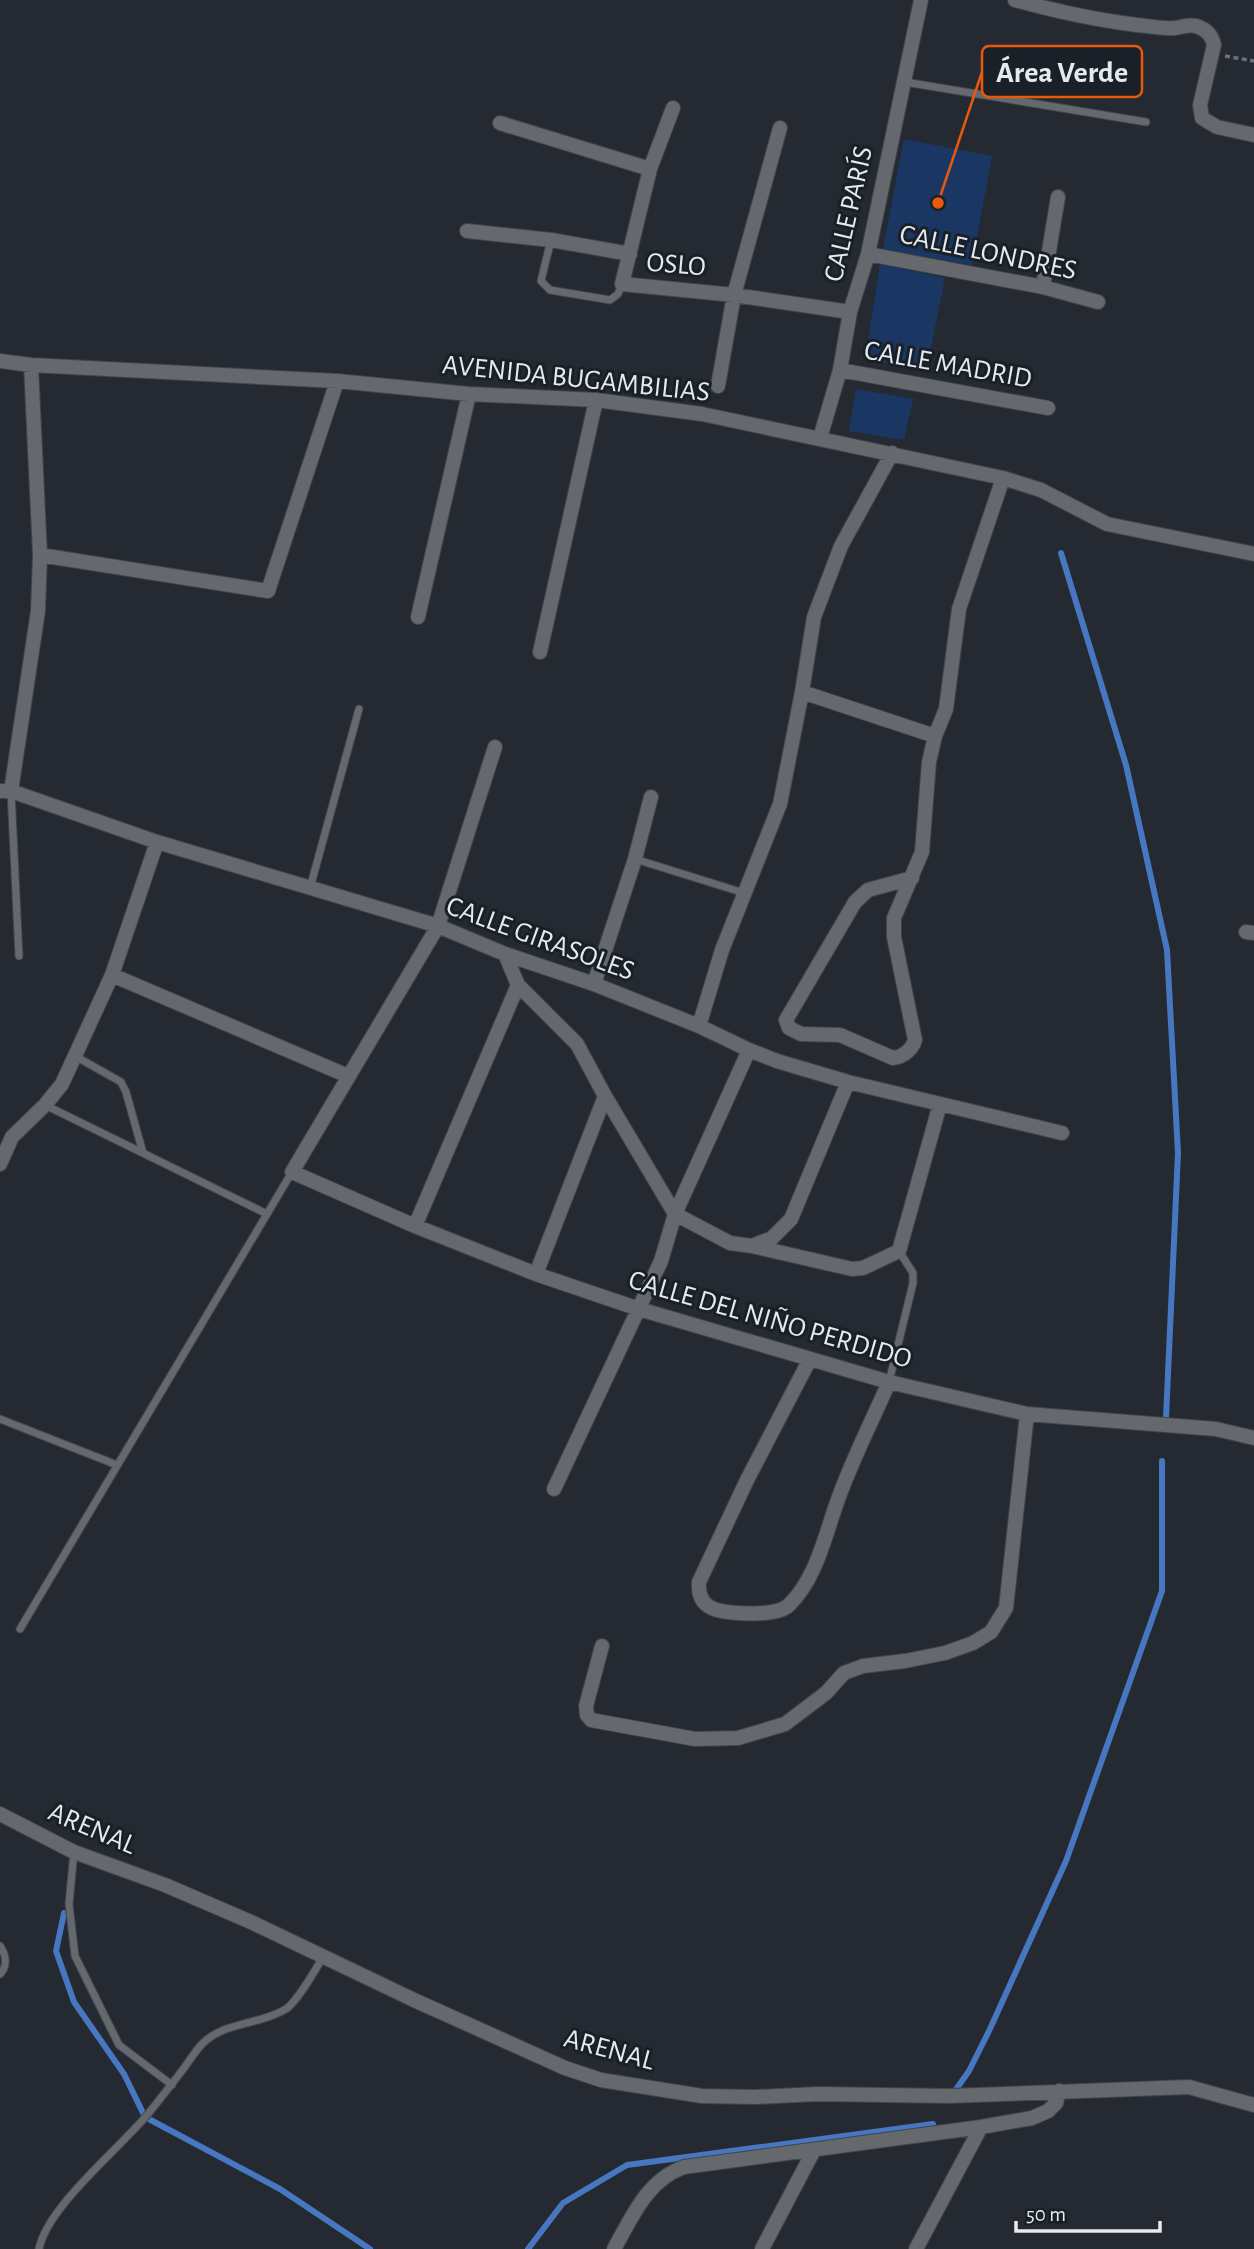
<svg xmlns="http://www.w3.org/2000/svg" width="1254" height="2249" viewBox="0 0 1254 2249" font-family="'Alegreya Sans',sans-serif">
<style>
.green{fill:#1a3763}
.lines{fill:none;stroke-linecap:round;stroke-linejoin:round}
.stream{stroke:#4777c1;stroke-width:6}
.service-casing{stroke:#3f444d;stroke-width:9}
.minor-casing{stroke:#3f444d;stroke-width:16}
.path{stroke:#6c7179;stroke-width:3.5;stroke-dasharray:5 3.5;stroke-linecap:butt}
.service{stroke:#65686c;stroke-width:7}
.minor{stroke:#65686c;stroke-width:14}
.labels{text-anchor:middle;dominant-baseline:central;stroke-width:6;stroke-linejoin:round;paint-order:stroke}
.street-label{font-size:28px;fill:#e6eaf0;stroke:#1a2028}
.leader{fill:none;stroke:#e8590c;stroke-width:2.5}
.callout-dot{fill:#e8590c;stroke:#1a2028;stroke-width:2.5}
.callout{fill:#1a2028;stroke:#e8590c;stroke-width:2.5}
.callout-label{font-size:30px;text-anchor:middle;font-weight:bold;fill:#e6eaf0}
</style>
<rect width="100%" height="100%" fill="#242932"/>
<path class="green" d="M904,139L992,156L972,265L883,249Z
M880,264L945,278L926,372L865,359Z
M856,389L913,399L904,440L849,431Z"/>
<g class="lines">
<path class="stream" d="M1061,553L1126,765L1167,950L1178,1153L1166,1418
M64,1913L56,1951L74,2002L124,2074L145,2117L280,2189L370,2249
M957,2088L969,2071L989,2031L1066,1861L1162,1591V1461
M528,2249L563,2203L627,2165L933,2124"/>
<g class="service-casing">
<path id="service" d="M905,82L1146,122
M551,240L541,281L550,290L610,300L618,294L622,284
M11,792L19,956
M635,859L744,893
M310,888L359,709
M75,1056L121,1082L126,1092L143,1153
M45,1105L267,1214
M889,1382L913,1283V1273L899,1251
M0,1419L117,1465
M20,1629L292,1172
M74,1852L69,1904L75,1956L119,2045L172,2085
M0,1946C6,1955 8,1966 0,1974
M39,2249C47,2207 119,2149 148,2114C160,2099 172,2084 184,2068C190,2060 196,2050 203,2043C226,2021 260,2025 286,2009C298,2001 315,1970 323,1957"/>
</g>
<g class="minor-casing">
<path id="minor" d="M1015,0C1055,11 1096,20 1137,25C1149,26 1164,29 1175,28C1184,27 1188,24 1196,26C1206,29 1212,35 1214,45L1200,105L1202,118L1217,127L1254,135
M673,108L650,169L622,284L734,295L850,312
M500,123L650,169
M467,231L551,240L630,254
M868,254L1043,287L1098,302
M1043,287L1058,197
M0,361L31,365L337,381L469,394L596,400L702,414L1003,478L1041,490L1107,524L1254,554
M840,370L1048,408
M718,386L734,295L780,128
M820,438L840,370L850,312L868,254L921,0
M892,453L841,546L814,617L802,692L935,736
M40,555L268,591L337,381
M418,617L469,394
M540,652L596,400
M495,747L438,926L292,1172L415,1226L536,1274L639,1309L889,1382L1027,1414L1216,1429L1254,1438
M0,791H11L157,842L438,926L505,954L594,984L699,1026L749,1050L777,1061L848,1082L1062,1133
M11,791L38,611L40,555L31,365
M912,878L868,890L855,902L786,1020L789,1028L801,1034L840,1035L893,1058C903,1057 912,1050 915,1040L894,937V918L922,852L929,762L935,736L946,709L959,609L1003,478
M1246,932L1254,933
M112,975L348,1076
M594,984L635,859L651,797
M518,985L577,1044L605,1096L536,1274
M699,1026L722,950L780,804L802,692
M605,1096L675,1214L730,1243L752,1246L772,1238L791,1219L848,1082
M0,1164L12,1137L45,1105L62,1084L112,975L157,842
M415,1226L518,985L505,954
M752,1246L852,1269L863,1268L899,1251L940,1104
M810,1359L747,1480L699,1582C698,1596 703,1606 717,1610C733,1614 777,1617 789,1605C818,1577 826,1530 840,1494C854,1456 873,1419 889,1382
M554,1489L661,1261L675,1214L749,1050
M602,1646L586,1706L587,1715L591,1720L695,1739L738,1738L785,1724L826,1693L844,1673L863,1666L905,1661L945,1653L973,1643L991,1632L1006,1608L1027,1414
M0,1814L74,1852L165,1885L251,1922L414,2000L565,2068L601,2080L702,2096L755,2097L818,2094L949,2096L1189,2087L1254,2105
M614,2249C632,2217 647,2180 684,2167L981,2127L1032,2118L1048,2111L1056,2103L1059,2091
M762,2249L814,2150
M916,2249L981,2127"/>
</g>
<path class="path" d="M1225,56L1254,61"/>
<use href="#service" class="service"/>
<use href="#minor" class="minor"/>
</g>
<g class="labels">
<g class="street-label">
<text transform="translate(849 214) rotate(-77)">CALLE PARÍS</text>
<text transform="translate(988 253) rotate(12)">CALLE LONDRES</text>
<text transform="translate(676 265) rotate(5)">OSLO</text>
<text transform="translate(948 365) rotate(10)">CALLE MADRID</text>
<text transform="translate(576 379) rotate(6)">AVENIDA BUGAMBILIAS</text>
<text transform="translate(540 939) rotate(20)">CALLE GIRASOLES</text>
<text transform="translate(770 1320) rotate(16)">CALLE DEL NIÑO PERDIDO</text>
<text transform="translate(92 1829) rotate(23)">ARENAL</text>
<text transform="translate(609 2050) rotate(15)">ARENAL</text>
</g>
</g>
<path class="leader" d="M938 203L982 72"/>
<circle class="callout-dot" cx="938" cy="203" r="7"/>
<rect class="callout" x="982" y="46" width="160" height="51" rx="7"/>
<g class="callout-label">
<text x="1062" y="82">Área Verde</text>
</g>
<path d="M1016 2221v10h144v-10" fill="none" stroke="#e6eaf0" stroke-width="3.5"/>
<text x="1026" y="2221" font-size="21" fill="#e6eaf0" stroke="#1a2028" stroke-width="5" paint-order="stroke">50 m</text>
</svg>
